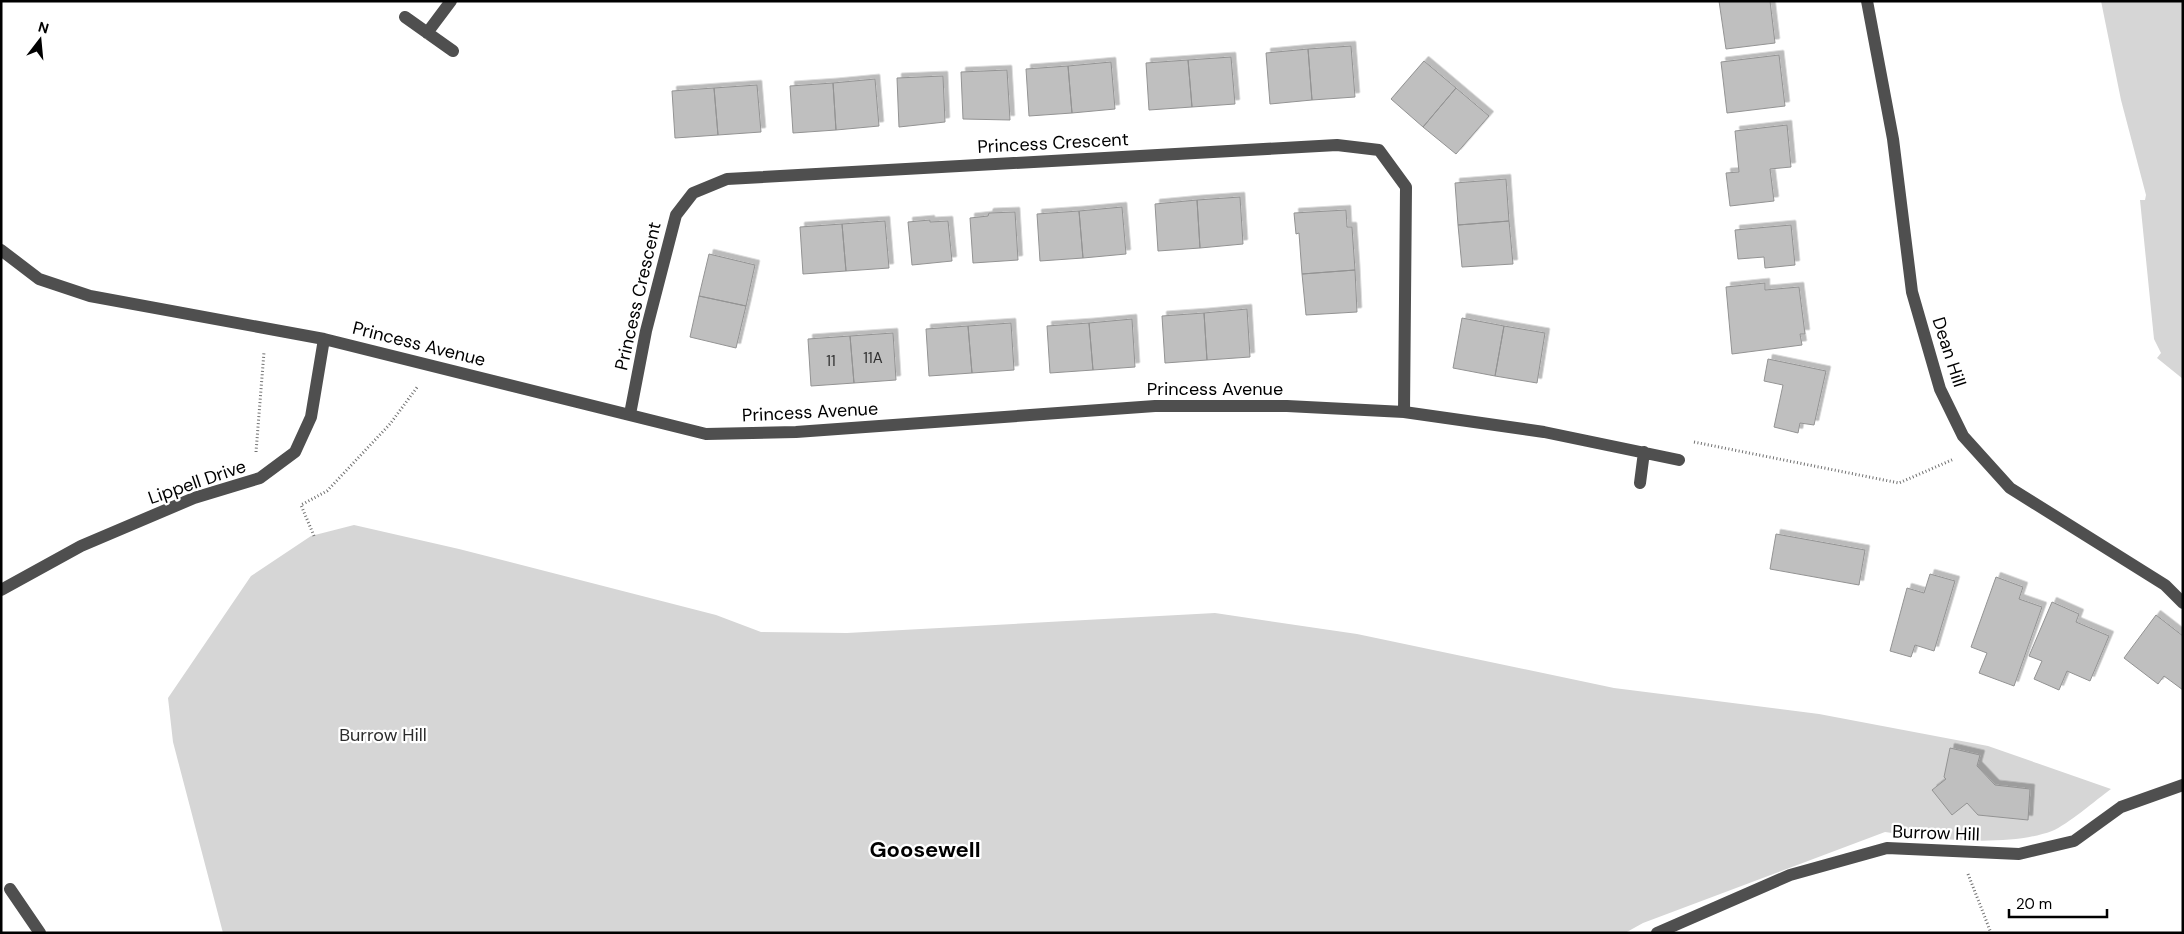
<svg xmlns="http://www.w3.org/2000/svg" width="2184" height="934" viewBox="0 0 2184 934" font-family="'DM Sans',sans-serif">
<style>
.green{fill:#d6d6d6}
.building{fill:#bfbfbf;stroke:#939393;filter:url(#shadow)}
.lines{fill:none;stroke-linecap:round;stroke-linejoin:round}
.path{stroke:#717171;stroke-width:3;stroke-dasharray:1 2.5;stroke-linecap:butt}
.minor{stroke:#4f4f4f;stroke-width:12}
.labels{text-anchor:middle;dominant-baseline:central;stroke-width:4.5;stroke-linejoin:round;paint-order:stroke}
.number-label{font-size:15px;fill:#303030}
.street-label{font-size:18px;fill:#000;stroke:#fff}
.park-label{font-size:18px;fill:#2d2d2d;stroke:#fff}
.district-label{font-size:22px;font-weight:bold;fill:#000;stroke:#fff}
</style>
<defs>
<filter id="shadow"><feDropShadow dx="4.5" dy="-4.5" stdDeviation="0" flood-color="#0004"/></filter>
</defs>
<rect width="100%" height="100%" fill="#fff"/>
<path class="green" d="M2101,1H2183V379L2157,358L2161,353L2154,339L2140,200H2145L2146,195L2121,100Z
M354,525L459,549L716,615L761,632L847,633L1215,613L1357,634L1614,688L1819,714L1988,746L2111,789C2096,800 2067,825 2052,831C2006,848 1933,839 1885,832L1643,923L1625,933H223L173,742L168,698L251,576L311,536Z"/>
<path class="building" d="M1719,1H1770L1775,43L1726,49Z
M1351,46L1355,97L1312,100L1308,49Z
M1308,49L1312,100L1270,104L1266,53Z
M1779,55L1785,106L1727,113L1721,62Z
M1231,57L1235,104L1192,107L1188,60Z
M1188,60L1192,107L1149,110L1146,63Z
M1424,61L1456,88L1423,127L1391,99Z
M1111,62L1115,109L1072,113L1068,66Z
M1068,66L1072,113L1029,116L1026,69Z
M1007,70L1010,120L963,119L961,72Z
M943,76L945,122L899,127L897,78Z
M875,79L879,126L836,130L833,83Z
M833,83L836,130L793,133L790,86Z
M757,85L761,132L718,135L714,88Z
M714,88L718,135L675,138L672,91Z
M1456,88L1489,116L1456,154L1423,127Z
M1787,125L1791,167L1770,169L1774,201L1730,206L1726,173L1739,172L1735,131Z
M1506,179L1509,221L1458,225L1455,183Z
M1240,197L1243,244L1200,248L1197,200Z
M1197,200L1200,248L1158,251L1155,204Z
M1122,207L1126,254L1083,258L1079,211Z
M1346,210L1347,227H1352L1355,270L1302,274L1299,233L1296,234L1294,213Z
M1079,211L1083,258L1040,261L1037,214Z
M1015,212L1018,260L973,263L970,218L988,216L989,213Z
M930,220V222L948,221L952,261L912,265L908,222Z
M885,221L889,268L846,271L842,224Z
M1509,221L1513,264L1462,267L1458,225Z
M842,224L846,271L803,274L800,227Z
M1791,225L1795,265L1765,268L1764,257L1738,259L1735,230Z
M709,254L755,265L746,306L699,296Z
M1355,270L1357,312L1306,315L1302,274Z
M1765,283V290L1799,287L1805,334H1800L1802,345L1732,354L1726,287Z
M699,296L746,306L736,348L690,337Z
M1247,309L1250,357L1207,360L1204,313Z
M1204,313L1207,360L1165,363L1162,316Z
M1462,318L1504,326L1495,376L1453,368Z
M1132,319L1135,367L1093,370L1089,323Z
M1011,323L1014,370L972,373L968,326Z
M1089,323L1093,370L1050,373L1047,326Z
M968,326L972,373L929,376L926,329Z
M1504,326L1545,333L1537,383L1495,376Z
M893,333L896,380L854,383L850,336Z
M850,336L854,383L811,386L808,339Z
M1768,359L1826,371L1814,425L1800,423L1798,433L1774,427L1783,385L1764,381Z
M1776,534L1865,550L1859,585L1770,569Z
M1930,574L1955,581L1934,651L1915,645L1911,657L1890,651L1907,588L1924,593Z
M1996,577L2023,587L2019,599L2042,607L2014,686L1979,673L1987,653L1971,647Z
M2052,602L2079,614L2076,622L2109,636L2090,681L2067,671L2059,690L2034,679L2042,661L2029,656Z
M2156,615L2183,636V690L2164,676L2158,684L2124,658Z
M1950,748L1980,755L1977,766L1995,785L2030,789L2028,820L1978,815L1967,803L1952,815L1932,790L1946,779L1944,777Z"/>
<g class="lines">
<path class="path" d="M1694,442L1899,483L1954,459
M256,452L264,352
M314,536L301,505L327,491L390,424L418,386
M1968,874L1991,933"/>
<path class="minor" d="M1867,1L1893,139L1912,292L1940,389L1963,436L2010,488L2165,585L2183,603
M405,17L453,51
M427,33L451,1
M1,250L39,279L90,296L324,339L706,434L796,432L1155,406H1287L1404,412L1544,432L1679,460
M630,414L646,331L676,215L693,193L727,179L1337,145L1379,150L1406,187L1404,412
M1640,483L1644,452
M1,590L81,546L194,498L260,478L295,452L311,417L324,339
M10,889L40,933
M1657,933L1790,875L1887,848L2019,854L2074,841L2121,807L2183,785"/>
</g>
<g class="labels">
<g class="number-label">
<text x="873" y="358">11A</text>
<text x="831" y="361">11</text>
</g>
<g class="street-label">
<text transform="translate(1053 143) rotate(-3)">Princess Crescent</text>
<text transform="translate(638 296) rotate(-77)">Princess Crescent</text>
<text transform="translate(419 344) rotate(14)">Princess Avenue</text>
<text transform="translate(1949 352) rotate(72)">Dean Hill</text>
<text x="1215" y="389">Princess Avenue</text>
<text transform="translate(810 412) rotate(-3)">Princess Avenue</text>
<text transform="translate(197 482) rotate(-19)">Lippell Drive</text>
<text transform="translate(1936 833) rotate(2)">Burrow Hill</text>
</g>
<g class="park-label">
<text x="383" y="735">Burrow Hill</text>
</g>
<g class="district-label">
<text x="925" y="849">Goosewell</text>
</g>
</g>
<rect width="2184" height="934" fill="none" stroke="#000000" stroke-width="5"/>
<g transform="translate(40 40) rotate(16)" stroke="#ffffff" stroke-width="4" paint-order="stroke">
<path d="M0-4L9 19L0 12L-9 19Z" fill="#000000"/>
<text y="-8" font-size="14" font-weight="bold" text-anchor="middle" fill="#000000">N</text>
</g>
<path d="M2009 909v8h98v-8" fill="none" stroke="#000000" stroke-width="2.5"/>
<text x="2016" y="909" font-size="15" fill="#000000" stroke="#ffffff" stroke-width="4" paint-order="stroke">20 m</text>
</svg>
